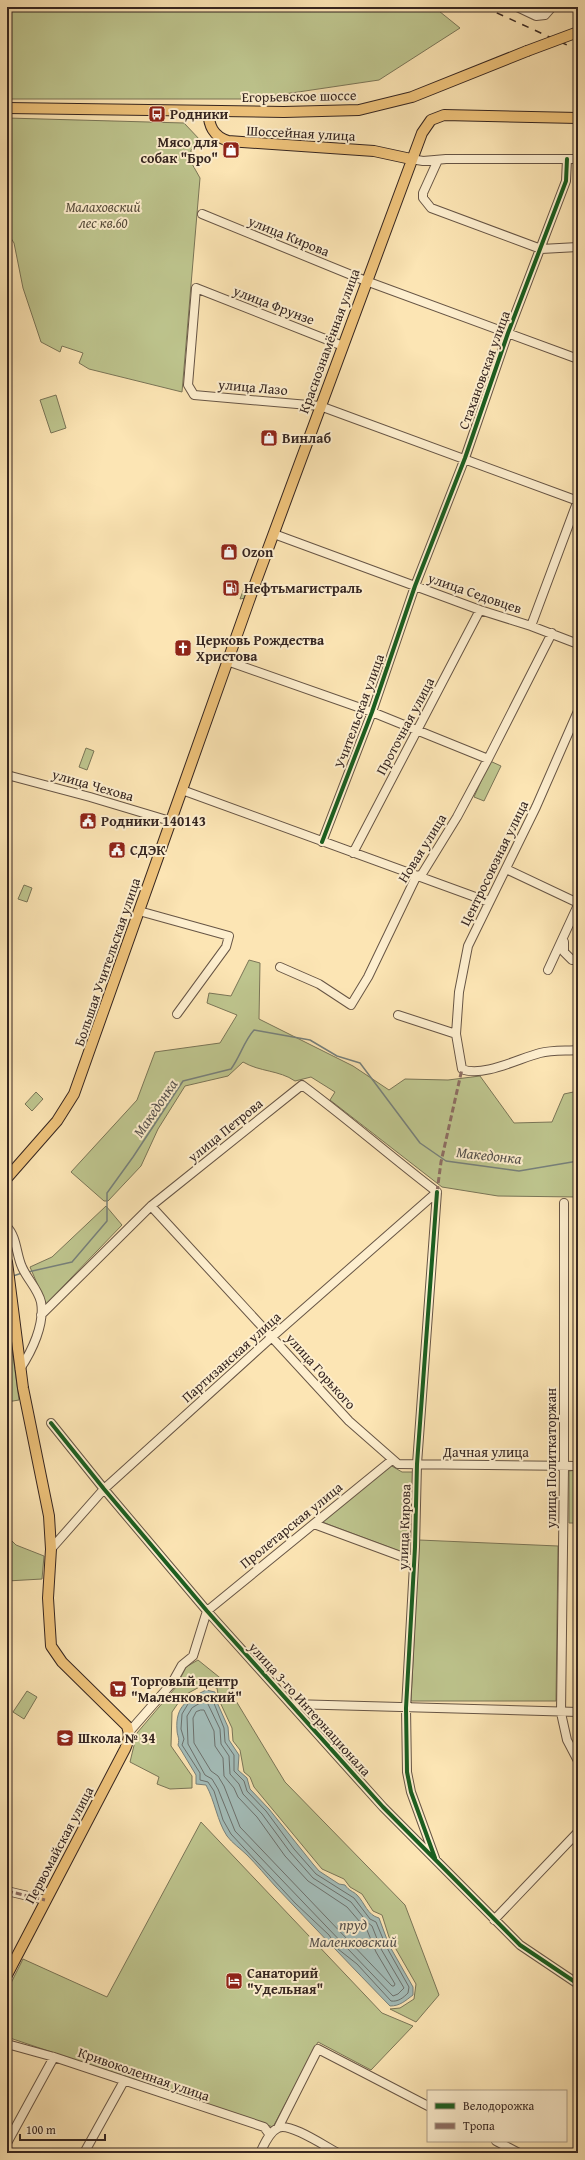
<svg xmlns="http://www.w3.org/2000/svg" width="585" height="2160" viewBox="0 0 585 2160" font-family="'Gentium Book Plus',serif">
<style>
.green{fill:#bec58e;stroke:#7a7557}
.water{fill:#a3bcb8;stroke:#77807b}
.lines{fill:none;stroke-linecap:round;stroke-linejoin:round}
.shore{stroke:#6c706c;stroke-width:1}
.stream{stroke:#77807b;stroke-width:1.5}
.minor-casing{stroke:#675545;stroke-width:10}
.major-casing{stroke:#352520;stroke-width:12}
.minor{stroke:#fdeece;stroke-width:8}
.major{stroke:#eec27a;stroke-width:10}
.rail{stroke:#352520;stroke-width:1.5;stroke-dasharray:7 7;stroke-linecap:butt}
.major-bridge-casing{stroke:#352520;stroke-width:12;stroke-linecap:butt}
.major-bridge{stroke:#eec27a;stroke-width:10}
.quiet{stroke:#8d6e63;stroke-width:3;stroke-dasharray:6 3;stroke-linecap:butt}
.cycleway-casing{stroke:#fdeece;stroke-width:6}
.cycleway{stroke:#1b5e20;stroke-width:4}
.labels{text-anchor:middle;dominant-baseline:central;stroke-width:4;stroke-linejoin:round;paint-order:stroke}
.street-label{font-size:14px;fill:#352520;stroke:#fdeece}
.poi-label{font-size:14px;font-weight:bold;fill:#352520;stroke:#fdeece;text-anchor:start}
.park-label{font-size:14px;font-style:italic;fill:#574d3c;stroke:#fdeece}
.water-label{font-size:15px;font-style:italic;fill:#56524e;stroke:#fdeece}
</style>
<rect width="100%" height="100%" fill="#fce5b4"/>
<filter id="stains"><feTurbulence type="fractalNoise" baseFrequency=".005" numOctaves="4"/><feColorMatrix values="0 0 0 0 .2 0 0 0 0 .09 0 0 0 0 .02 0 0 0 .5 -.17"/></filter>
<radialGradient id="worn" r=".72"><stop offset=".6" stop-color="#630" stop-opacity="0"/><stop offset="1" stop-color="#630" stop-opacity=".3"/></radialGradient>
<path class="green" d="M7,7H434L460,28L379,80L251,99H7Z
M7,118L184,123L201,141L191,150V162L200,178L182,392L89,369L79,363L83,353L62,346L60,352L41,342L23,288L14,243L7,232Z
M56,395L66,428L51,433L40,400Z
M246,583L249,587L246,598L240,599Z
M86,748L94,751L87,770L79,767Z
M490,761L501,766L484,801L474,797Z
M24,885L32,888L27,902L18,899Z
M249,960L260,963L259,1019L353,1066L389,1090L405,1079L448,1080L480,1076L514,1123L552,1122L564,1094L578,1091V1197L498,1196L442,1187L330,1100L335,1092L311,1077L295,1081C279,1070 260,1072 243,1062L228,1076L185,1086L158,1129L141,1166L108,1201H104L71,1172L137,1100L155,1052L220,1043L237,1015L207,1003L209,993L231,996Z
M36,1092L43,1099L32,1111L25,1104Z
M106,1206L122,1225L46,1304L30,1267L52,1257Z
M7,1312L19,1400L7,1402Z
M11,1437L7,1468V1438Z
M390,1465L402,1472H413L410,1555L322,1522Z
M578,1470V1523H569V1471Z
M7,1536L16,1545L44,1556L42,1579L7,1581Z
M419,1540L558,1546L556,1701H411Z
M198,1660L224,1681L285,1782L405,1905L439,1995L416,2022L390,2009L400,2008L414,1999L416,1984L389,1937L382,1915L373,1911L362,1894L350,1887L344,1879L322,1869L254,1787L250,1777L244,1772L240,1750L233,1741L232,1728L219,1700L217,1688L203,1685L183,1696L172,1712L171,1746L192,1776V1788L170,1789L157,1784L159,1777L130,1762L137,1733L176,1687L186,1667Z
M27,1691L37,1697L24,1719L13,1712Z
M201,1822L382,2013L413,2026L371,2070L318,2042L273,2127L7,2037V1991L23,1959L107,1997Z"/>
<path class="water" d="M206,1690L215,1692L216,1700L228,1727L229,1740L239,1755L238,1770L247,1778L250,1789L269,1809L313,1864L319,1871L339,1884L345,1885C349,1891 353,1891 357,1895C365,1903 367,1915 379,1918L389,1945L413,1987V1995C405,2001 400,2006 390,2006C351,1966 314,1927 276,1887C266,1876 257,1865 247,1855C241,1849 232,1843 227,1836C217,1821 215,1801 206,1785L196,1784V1775L178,1745C180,1738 177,1736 177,1730C175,1706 188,1699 206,1690Z"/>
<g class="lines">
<path class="shore" d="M206,1695L211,1696L224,1728L225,1742L234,1755V1771L244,1781L247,1791L266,1811L294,1849L316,1874L354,1898L370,1919L376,1922L386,1946L409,1987L408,1993C403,1998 398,2002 391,2001L357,1964L338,1949L329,1935L295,1903L231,1834L223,1820L214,1791L208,1782L200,1780V1773L182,1745L184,1739L181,1729L182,1714L188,1704Z
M204,1701L207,1702L220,1729L221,1744L229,1756L230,1774L239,1784L243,1794L262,1814L290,1852L313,1878L351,1902L367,1922L372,1926L381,1949L404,1988L398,1994L393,1996L235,1831L218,1789L212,1779L205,1775L188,1744L187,1716L192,1708Z
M201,1710H204L214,1731L215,1746L223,1758L224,1776L234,1788L238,1797L257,1817L285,1856L308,1881L347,1907L367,1930L376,1952L395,1984L394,1986H392L240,1827L224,1786L218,1776L211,1771L194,1743L193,1718L196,1712Z"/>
<path class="stream" d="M28,1272L72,1262L107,1221V1193L133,1157L183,1081L231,1069C240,1057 244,1041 254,1030L310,1040L337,1056L360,1063L420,1143L446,1161L519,1171L578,1161
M13,1276L22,1273"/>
<g class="minor-casing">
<path id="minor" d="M517,7L536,16L545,15L552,7
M411,159L423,161L446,159H578
M438,160L423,193V198L431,208L541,249L578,247
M202,214L366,281L578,359
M343,346L196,288L188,385L194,395L320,406L578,501
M274,534L480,610L531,626L578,644
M531,626L578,500
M227,661L372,712L488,759
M578,711L536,807L468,946L459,992L456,1034L462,1069C482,1078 520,1058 540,1053C552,1050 566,1051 578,1050
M7,775L90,797L170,821
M182,790L489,902
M322,842L372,712L415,586L465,458L508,333L566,181L567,159
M353,853L480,610
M506,869L578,903
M139,911L229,936L226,947L177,1014
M564,942V952L572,960H578
M280,967L319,984L351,1005L368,977L416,877L422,874L457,817L488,759L552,633
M548,970L578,905
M398,1015L456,1034
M564,1203V1466L561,1713L567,1740L578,1761
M151,1206L349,1421L398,1464L578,1466
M7,1227C17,1237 16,1254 22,1267C27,1279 38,1289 41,1302C45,1324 32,1351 20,1369
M41,1315L151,1206L302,1085C348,1119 391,1157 437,1192
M51,1423L104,1489L207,1611L383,1807L520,1945L578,1984
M314,1524L414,1561
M51,1549L104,1489L273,1336L437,1192
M291,1704L578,1712
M129,1732L172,1683L182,1665L193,1656L207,1611L392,1460
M435,1858L411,1792L407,1772L406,1708L415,1547L417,1464L437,1192
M7,1891L45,1900
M494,1920L578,1832
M7,2044L54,2057L264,2127L270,2135
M278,2128L318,2049L428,2106
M496,2141L519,2153
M7,2143L54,2057
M84,2153L124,2081
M260,2153C264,2145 269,2132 278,2128C290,2122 326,2147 338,2153"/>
</g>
<g class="major-casing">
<path id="major" d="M7,108L284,112L359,110L412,97L527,51
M208,111C209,126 213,136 228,141L374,151L411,159
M7,1178L57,1121L74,1094L255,584L422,133L431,120L444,115L578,118
M7,1262L23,1388L49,1516L51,1549L48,1598L51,1646L62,1662L127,1726C130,1735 129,1740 125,1749L7,1975"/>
</g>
<use href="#minor" class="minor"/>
<use href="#major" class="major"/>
<path class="rail" d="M484,7L578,50"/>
<g class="major-bridge-casing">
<path id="major-bridge" d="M527,51L578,32"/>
</g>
<use href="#major-bridge" class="major-bridge"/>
<path class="quiet" d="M437,1192L441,1162L462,1069
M7,1891L45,1900"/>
<g class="cycleway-casing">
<path id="cycleway" d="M322,842L372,712L415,586L465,458L508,333L566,181L567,159
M51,1423L104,1489L207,1611L383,1807L520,1945L578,1984
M435,1858L411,1792L407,1772L406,1708L415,1547L417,1464L437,1192"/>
</g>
<use href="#cycleway" class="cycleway"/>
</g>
<defs>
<g id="bus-square" transform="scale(0.9)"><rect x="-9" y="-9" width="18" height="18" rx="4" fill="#8f2418" stroke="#fdeece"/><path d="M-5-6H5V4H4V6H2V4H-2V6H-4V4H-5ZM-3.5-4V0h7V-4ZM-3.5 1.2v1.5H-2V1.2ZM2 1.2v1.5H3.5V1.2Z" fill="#fff"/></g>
<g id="shop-square" transform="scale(0.9)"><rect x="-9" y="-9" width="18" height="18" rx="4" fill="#8f2418" stroke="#fdeece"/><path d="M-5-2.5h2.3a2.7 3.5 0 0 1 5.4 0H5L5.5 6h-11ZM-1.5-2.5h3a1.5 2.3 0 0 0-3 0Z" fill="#fff"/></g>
<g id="fuel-square" transform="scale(0.9)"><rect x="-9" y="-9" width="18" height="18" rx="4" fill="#8f2418" stroke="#fdeece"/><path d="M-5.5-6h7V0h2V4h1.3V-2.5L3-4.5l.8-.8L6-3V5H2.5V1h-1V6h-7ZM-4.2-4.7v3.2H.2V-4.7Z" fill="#fff"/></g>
<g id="church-square" transform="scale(0.9)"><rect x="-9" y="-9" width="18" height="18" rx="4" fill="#8f2418" stroke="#fdeece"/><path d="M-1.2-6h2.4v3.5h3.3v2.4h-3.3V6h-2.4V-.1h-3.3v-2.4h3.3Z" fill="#fff"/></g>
<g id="civic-square" transform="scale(0.9)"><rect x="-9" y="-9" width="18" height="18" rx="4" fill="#8f2418" stroke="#fdeece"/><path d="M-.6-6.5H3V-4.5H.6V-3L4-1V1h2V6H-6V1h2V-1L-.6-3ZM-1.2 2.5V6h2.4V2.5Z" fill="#fff"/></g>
<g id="supermarket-square" transform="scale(0.9)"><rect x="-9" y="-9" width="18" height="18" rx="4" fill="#8f2418" stroke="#fdeece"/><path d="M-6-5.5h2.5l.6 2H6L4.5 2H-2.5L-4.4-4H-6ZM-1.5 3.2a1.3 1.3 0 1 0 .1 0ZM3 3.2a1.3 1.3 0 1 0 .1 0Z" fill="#fff"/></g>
<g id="school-square" transform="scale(0.9)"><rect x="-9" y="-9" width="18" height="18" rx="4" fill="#8f2418" stroke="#fdeece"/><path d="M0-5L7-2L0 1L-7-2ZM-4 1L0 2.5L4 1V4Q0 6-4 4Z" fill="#fff"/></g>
<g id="hotel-square" transform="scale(0.9)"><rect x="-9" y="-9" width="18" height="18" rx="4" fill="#8f2418" stroke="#fdeece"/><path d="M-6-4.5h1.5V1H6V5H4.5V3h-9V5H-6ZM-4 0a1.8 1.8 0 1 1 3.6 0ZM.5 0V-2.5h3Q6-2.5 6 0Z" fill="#fff"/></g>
</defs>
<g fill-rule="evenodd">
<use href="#bus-square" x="157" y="114"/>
<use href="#shop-square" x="231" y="150"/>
<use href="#shop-square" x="269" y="438"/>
<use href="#shop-square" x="229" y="552"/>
<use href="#fuel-square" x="231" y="588"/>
<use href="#church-square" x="183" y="648"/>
<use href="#civic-square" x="88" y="821"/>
<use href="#civic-square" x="117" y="850"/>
<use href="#supermarket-square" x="118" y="1689"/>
<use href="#school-square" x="65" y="1738"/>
<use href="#hotel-square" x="234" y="1981"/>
</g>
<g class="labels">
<g class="street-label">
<text transform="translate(299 96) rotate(-1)">Егорьевское шоссе</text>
<text transform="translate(301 133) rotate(3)">Шоссейная улица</text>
<text transform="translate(289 236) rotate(22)">улица Кирова</text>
<text transform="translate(274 305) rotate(21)">улица Фрунзе</text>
<text transform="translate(329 341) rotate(-70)">Краснознамённая улица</text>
<text transform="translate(484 370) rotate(-70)">Стахановская улица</text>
<text transform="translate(253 387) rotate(5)">улица Лазо</text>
<text transform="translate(475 593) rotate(19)">улица Седовцев</text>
<text transform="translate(359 711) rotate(-70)">Учительская улица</text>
<text transform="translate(405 726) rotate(-62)">Проточная улица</text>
<text transform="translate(93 785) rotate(16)">улица Чехова</text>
<text transform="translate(422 848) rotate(-58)">Новая улица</text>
<text transform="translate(494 863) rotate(-64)">Центросоюзная улица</text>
<text transform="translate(107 962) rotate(-71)">Большая Учительская улица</text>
<text transform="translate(225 1130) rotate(-39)">улица Петрова</text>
<text transform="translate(231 1357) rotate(-42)">Партизанская улица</text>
<text transform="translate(321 1371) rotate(48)">улица Горького</text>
<text x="486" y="1452">Дачная улица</text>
<text transform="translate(551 1458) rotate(-90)">улица Политкаторжан</text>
<text transform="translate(291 1525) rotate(-39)">Пролетарская улица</text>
<text transform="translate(404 1527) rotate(-88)">улица Кирова</text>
<text transform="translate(310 1709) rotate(48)">улица 3-го Интернационала</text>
<text transform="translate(59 1845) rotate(-62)">Первомайская улица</text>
<text transform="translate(144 2074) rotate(19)">Кривоколенная улица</text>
</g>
<g class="poi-label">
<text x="170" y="114">Родники</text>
<text x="218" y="142" text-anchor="end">Мясо для<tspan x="218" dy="16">собак "Бро"</tspan></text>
<text x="282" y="438">Винлаб</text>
<text x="242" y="552">Ozon</text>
<text x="244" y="588">Нефтьмагистраль</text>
<text x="196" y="640">Церковь Рождества<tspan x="196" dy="16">Христова</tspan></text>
<text x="101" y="821">Родники 140143</text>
<text x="130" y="850">СДЭК</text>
<text x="131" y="1681">Торговый центр<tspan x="131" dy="16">"Маленковский"</tspan></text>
<text x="78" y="1738">Школа № 34</text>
<text x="247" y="1973">Санаторий<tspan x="247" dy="16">"Удельная"</tspan></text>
</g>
<g class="park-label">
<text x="103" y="207">Малаховский<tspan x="103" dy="16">лес кв.60</tspan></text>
</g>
<g class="water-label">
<text transform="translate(155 1108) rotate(-56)">Македонка</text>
<text transform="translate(489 1155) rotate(6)">Македонка</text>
<text x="353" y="1924">пруд<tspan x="353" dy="17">Маленковский</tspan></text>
</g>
</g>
<rect width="585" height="2160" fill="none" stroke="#fce5b4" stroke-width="24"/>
<rect x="8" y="8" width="569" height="2144" fill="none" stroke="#352520" stroke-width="2"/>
<rect x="12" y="12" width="561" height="2136" fill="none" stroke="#352520"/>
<rect x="427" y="2090" width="140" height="52" fill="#fdeece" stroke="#ad9e88"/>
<rect x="435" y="2103" width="20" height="6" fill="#1b5e20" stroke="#ad9e88"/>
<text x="463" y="2110" font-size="12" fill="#352520">Велодорожка</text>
<rect x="435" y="2123" width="20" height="6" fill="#8d6e63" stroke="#ad9e88"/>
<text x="463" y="2130" font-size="12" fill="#352520">Тропа</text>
<path d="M20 2134v6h85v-6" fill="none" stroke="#352520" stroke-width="2"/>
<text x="26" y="2134" font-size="12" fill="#352520" stroke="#fdeece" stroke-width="3" paint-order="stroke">100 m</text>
<rect width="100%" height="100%" filter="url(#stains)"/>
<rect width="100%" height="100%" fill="url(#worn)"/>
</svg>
